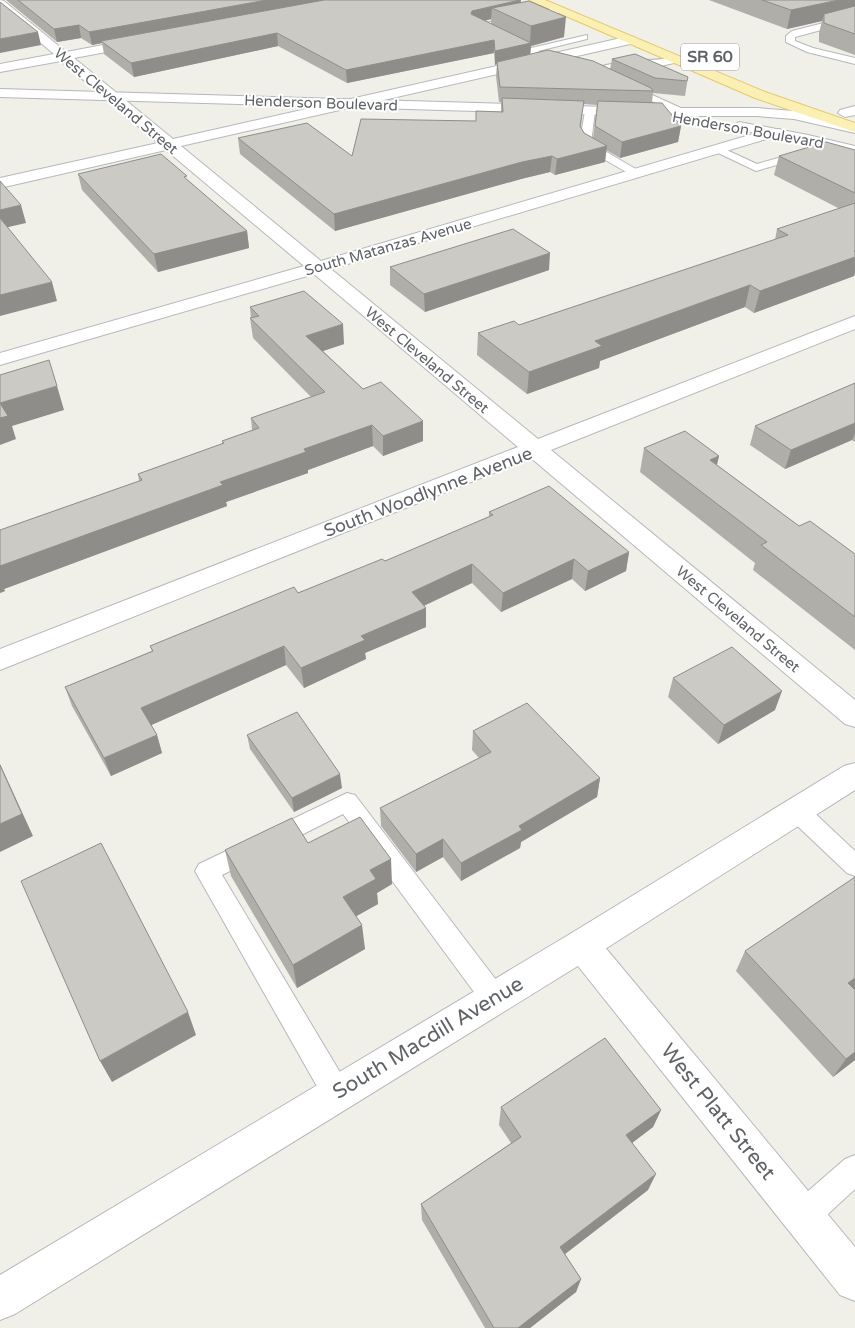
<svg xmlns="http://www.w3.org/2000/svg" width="855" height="1328" viewBox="0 0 855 1328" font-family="'Varela Round',sans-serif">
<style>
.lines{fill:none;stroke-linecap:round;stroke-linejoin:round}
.lane-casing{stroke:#b5b8bc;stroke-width:2}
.street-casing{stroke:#b5b8bc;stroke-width:2}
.secondary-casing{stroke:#b4b7bb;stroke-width:2}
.primary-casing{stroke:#e9c769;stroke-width:2}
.lane{fill:#fff;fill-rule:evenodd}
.street{fill:#fff;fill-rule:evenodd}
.secondary{fill:#fff;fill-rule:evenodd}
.primary{fill:#faf0b4;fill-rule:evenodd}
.wall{fill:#afaea9;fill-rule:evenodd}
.shaded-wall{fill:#8f8d8a}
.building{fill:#cccac5;stroke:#8f8d8a}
.labels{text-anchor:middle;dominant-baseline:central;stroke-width:4;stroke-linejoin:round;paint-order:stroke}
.far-street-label{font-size:15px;fill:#5f6367;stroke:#fff}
.shield{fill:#fff;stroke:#8f9295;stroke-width:1}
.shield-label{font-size:16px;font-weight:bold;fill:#5f6367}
.street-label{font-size:18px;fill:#5f6367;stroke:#fff}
.near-street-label{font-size:21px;fill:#5f6367;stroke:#fff}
</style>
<rect width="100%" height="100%" fill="#f0efe8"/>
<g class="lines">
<g class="lane-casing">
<path id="lane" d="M559,7L563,10L562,12L485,27L531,48L587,35V39L538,51L561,62V66L558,67L472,26Z
M855,15V21L795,37V41L813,48L855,58V64L807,52L786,42V36L792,31Z
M675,57L680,60L678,62L657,67L635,66L604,73L683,109V113L679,114L590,72C606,59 654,62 675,57Z
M590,108L595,111L591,143L641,172V176H633L583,147L580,141L585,111Z
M718,146L757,164L803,151L816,150L855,161V168L815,156L804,157L756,171L714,151V147Z
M347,793L355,795L503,989L507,998L503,1007L494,1010L485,1007L343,814L222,875L347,1084L351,1094L347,1104L337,1108L327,1104L195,871L199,864Z
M797,802L805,804L855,851V876L847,873L789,818L786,811L789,804Z
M855,1155V1189L814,1227L803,1231L792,1227L788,1216L792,1205L845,1159Z"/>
</g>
<g class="street-casing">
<path id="street" d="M0,0L4,1L66,52L140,38L144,39L146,42L144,45L74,58L173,139L630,36L634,37L636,40L630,44L181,146L321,261L770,129H780L782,132L780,135L331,269L538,439L855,316V329L551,450L855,700V727L845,724L531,458L0,670V649L518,447L314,274L0,365V353L304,266L166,150L0,188V178L158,143L61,61L0,72V64L54,54L0,9Z
M855,106V115L845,117L838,113L840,110Z
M582,929L594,934L855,1247V1301L840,1295L570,956L565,945L570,934Z"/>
</g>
<g class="secondary-casing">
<path id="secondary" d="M0,89L641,108H757L794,111L855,125V133L794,119L757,116H641L0,97Z
M739,122L808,135L855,146V156L807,143L734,129L732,126Z
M855,763V790L594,956L15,1314L0,1320V1275L570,934L844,766Z"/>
</g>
<g class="primary-casing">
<path id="primary" d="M529,0H545L765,92L855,123V132L755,98Z"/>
</g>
<use href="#lane" class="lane"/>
<use href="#street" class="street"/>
<use href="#secondary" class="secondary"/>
<use href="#primary" class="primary"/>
</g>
<path class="wall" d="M6,0H520V3L564,37L531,46L530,54L610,69L612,59L688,77L685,96L653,93L652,102L681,126L678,142L620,158L606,150L605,162L555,175L550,172L521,179L335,231L240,154L238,138L352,156L476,121L501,112V102H499L496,76L497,64L495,65L494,53L347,83L278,46L134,77L104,54L102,43L92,45L81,38L57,42ZM491,19V24L485,21ZM583,104L597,105L593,138L584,133L581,127Z
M709,0H855V55L819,42V33L822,21L787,29Z
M855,150V273L854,276L754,313L745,307L600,361L599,368L527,394L477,355L478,333L519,325L775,240L777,229L840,209L774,175L779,156Z
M78,174L187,180L247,231L249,248L158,272L82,190Z
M390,267L549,270L425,312L390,285Z
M250,307L344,344L323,351L363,389L423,421V441L383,456L373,446L308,470V473L226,502L227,506L4,589L5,591L0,593V530L139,481L138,474L222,444V441L252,430L251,418L311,397L253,338L250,318H251Z
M855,383V442L852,440L785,469L750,445L755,426Z
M644,448L719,456L717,465L799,526L855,554V650L753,570L755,563L640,472Z
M489,512L629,552L626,571L585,591L572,579L501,612L472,583L424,606L426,608V627L365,653L366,659L304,688L286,665L151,725L157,735L162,753L111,776L72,706L65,687L152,651L150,646L385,561L489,517Z
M673,678L775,710L718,744L668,697Z
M473,731L600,778L597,797L521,842L520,848L461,881L443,857L416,872L381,826L380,808L479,758L472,750Z
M247,735L342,788L294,812L250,749Z
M308,843L392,884L377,893L378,904L356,916L365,949L297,988L231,876L225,850Z
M745,951L854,989L855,1060L833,1077L736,971Z
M501,1107L661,1110L653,1127L632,1143L648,1190L565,1254L581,1279L576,1292L530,1328H485L422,1220L421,1204L511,1143L499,1125Z"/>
<path class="shaded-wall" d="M267,0H336L101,41L102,43L92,45L89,32Z
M521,0L520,12L492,8L491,19L472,24L471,14L472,11Z
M839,0H855V14H824L822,21L787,29L791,10Z
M566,17L564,37L531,46L530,57L497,62V64L495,65V51L530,43L531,26Z
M79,25L81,38L57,42L54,29Z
M38,32L41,45L0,53V39Z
M277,33L278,46L134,77L131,63Z
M494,40V53L347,83L346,70Z
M681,126L678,142L620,158L622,142Z
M607,146L605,162L555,175L557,159Z
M552,156L550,172L521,179L335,231L334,214L522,162Z
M21,205L26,223L0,229V210Z
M247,231L249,248L158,272L154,254Z
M855,251V273L854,276L754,313L760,291Z
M550,253L549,270L425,312L424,294Z
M52,282L57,301L0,316V295Z
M750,285L745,307L600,361L599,368L527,394L529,372L595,341Z
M343,324L344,344L308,356L306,336Z
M57,386L64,410L12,426L16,439L0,445V403Z
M423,421V441L383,456V436Z
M855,423V433L852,440L785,469L791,450Z
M372,425L373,446L308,470V473L226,502L227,506L4,589L5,591L0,593V566L220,482L304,449Z
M719,456L713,480L710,460Z
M629,552L626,571L585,591L588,571Z
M574,559L572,579L501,612L503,593Z
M472,564V583L412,611V592Z
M426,608V627L365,653L366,659L304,688L301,668L361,636Z
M284,646L286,665L147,727L141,708Z
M782,691L775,710L718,744L724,725Z
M157,735L162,753L111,776L104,758Z
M0,764L33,836L0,852Z
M340,774L342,788L294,812L292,798Z
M600,778L597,797L521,842L520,848L461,881V863L519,826Z
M443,839V857L416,872V854Z
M391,859L392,884L377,893L378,904L346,922L343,897L370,870Z
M362,925L365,949L297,988L293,965Z
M855,978V989L836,1003L848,983Z
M188,1012L196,1035L112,1082L100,1061Z
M855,1052V1060L833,1077L846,1059Z
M661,1110L653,1127L620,1152L626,1135Z
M656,1174L648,1190L556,1261L560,1247Z
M581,1279L576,1292L530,1328H518Z"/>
<path class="building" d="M18,0H267L89,32L79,25L54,29Z
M324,0H520L472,11L471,14L531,43L495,51L494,40L346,70L277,33L131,63L101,41Z
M762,0H839L791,10Z
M529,1L566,17L531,26L492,8Z
M0,2L38,32L0,39Z
M855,6V34L824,23V14Z
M548,50L593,61L651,88L653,91L500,87L497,62Z
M635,54L688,77L687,81L655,78L612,59Z
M502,98L584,101L580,126L584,133L607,146L557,159L552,156L522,162L334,214L238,138L307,123L352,156L361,119L476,121V111L503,112Z
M598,101L662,103L681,126L622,142L595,126Z
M826,142L855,150V193L779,156Z
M161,154L187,176L184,177L247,231L154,254L78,174Z
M0,181L21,205L0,210Z
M855,203V251H854L855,252V257L760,291L750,285L595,341L602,346L529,372L478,333L514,321L519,325L788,235L777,229Z
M0,218L52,282L0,295Z
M513,229L550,253L424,294L390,267Z
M304,291L343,324L306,336L363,389L381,382L423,421L383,436L372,425L304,449L306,452L220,482L223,485L0,566V530L142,480L138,474L224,443L222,441L259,428L251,418L325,392L250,318L259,316L250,307Z
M49,360L57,386L0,403L8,416L0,418V375Z
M855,383V423L791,450L755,426Z
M685,431L719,456L710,460L799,526L810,521L855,554V617L761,545L767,542L644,448Z
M549,486L629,552L588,571L574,559L503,593L472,564L412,592L426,608L361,636L365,640L301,668L284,646L141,708L157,735L104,758L65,687L153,651L150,646L294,587L298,593L382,559L385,561L493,515L489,512Z
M732,647L782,691L724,725L673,678Z
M527,703L600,778L519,826L522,830L461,863L443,839L416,854L380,808L491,752L473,731Z
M297,712L340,774L292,798L247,735Z
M0,765L22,814L0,824Z
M360,817L391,859L370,870L376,879L343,897L362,925L293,965L225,850L292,818L308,843Z
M101,843L188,1012L100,1061L21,881Z
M855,877V978L848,983L855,990V1052L846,1059L745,951Z
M605,1038L661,1110L626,1135L656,1174L560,1247L581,1279L518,1328H494L421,1204L521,1137L501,1107Z"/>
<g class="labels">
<g class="far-street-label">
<text transform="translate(116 101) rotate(40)">West Cleveland Street</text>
<text transform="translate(321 103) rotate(2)">Henderson Boulevard</text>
<text transform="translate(748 130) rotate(10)">Henderson Boulevard</text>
<text transform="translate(388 247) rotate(-16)">South Matanzas Avenue</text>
<text transform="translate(427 360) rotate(40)">West Cleveland Street</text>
<text transform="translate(738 619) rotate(40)">West Cleveland Street</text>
</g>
<rect class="shield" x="681" y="43.5" width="58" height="27" rx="4"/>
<g class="shield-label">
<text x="710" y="57">SR 60</text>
</g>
<g class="street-label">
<text transform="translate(428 492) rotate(-21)">South Woodlynne Avenue</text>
</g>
<g class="near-street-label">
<text transform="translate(428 1038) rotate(-31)">South Macdill Avenue</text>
<text transform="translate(718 1112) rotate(51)">West Platt Street</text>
</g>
</g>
</svg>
